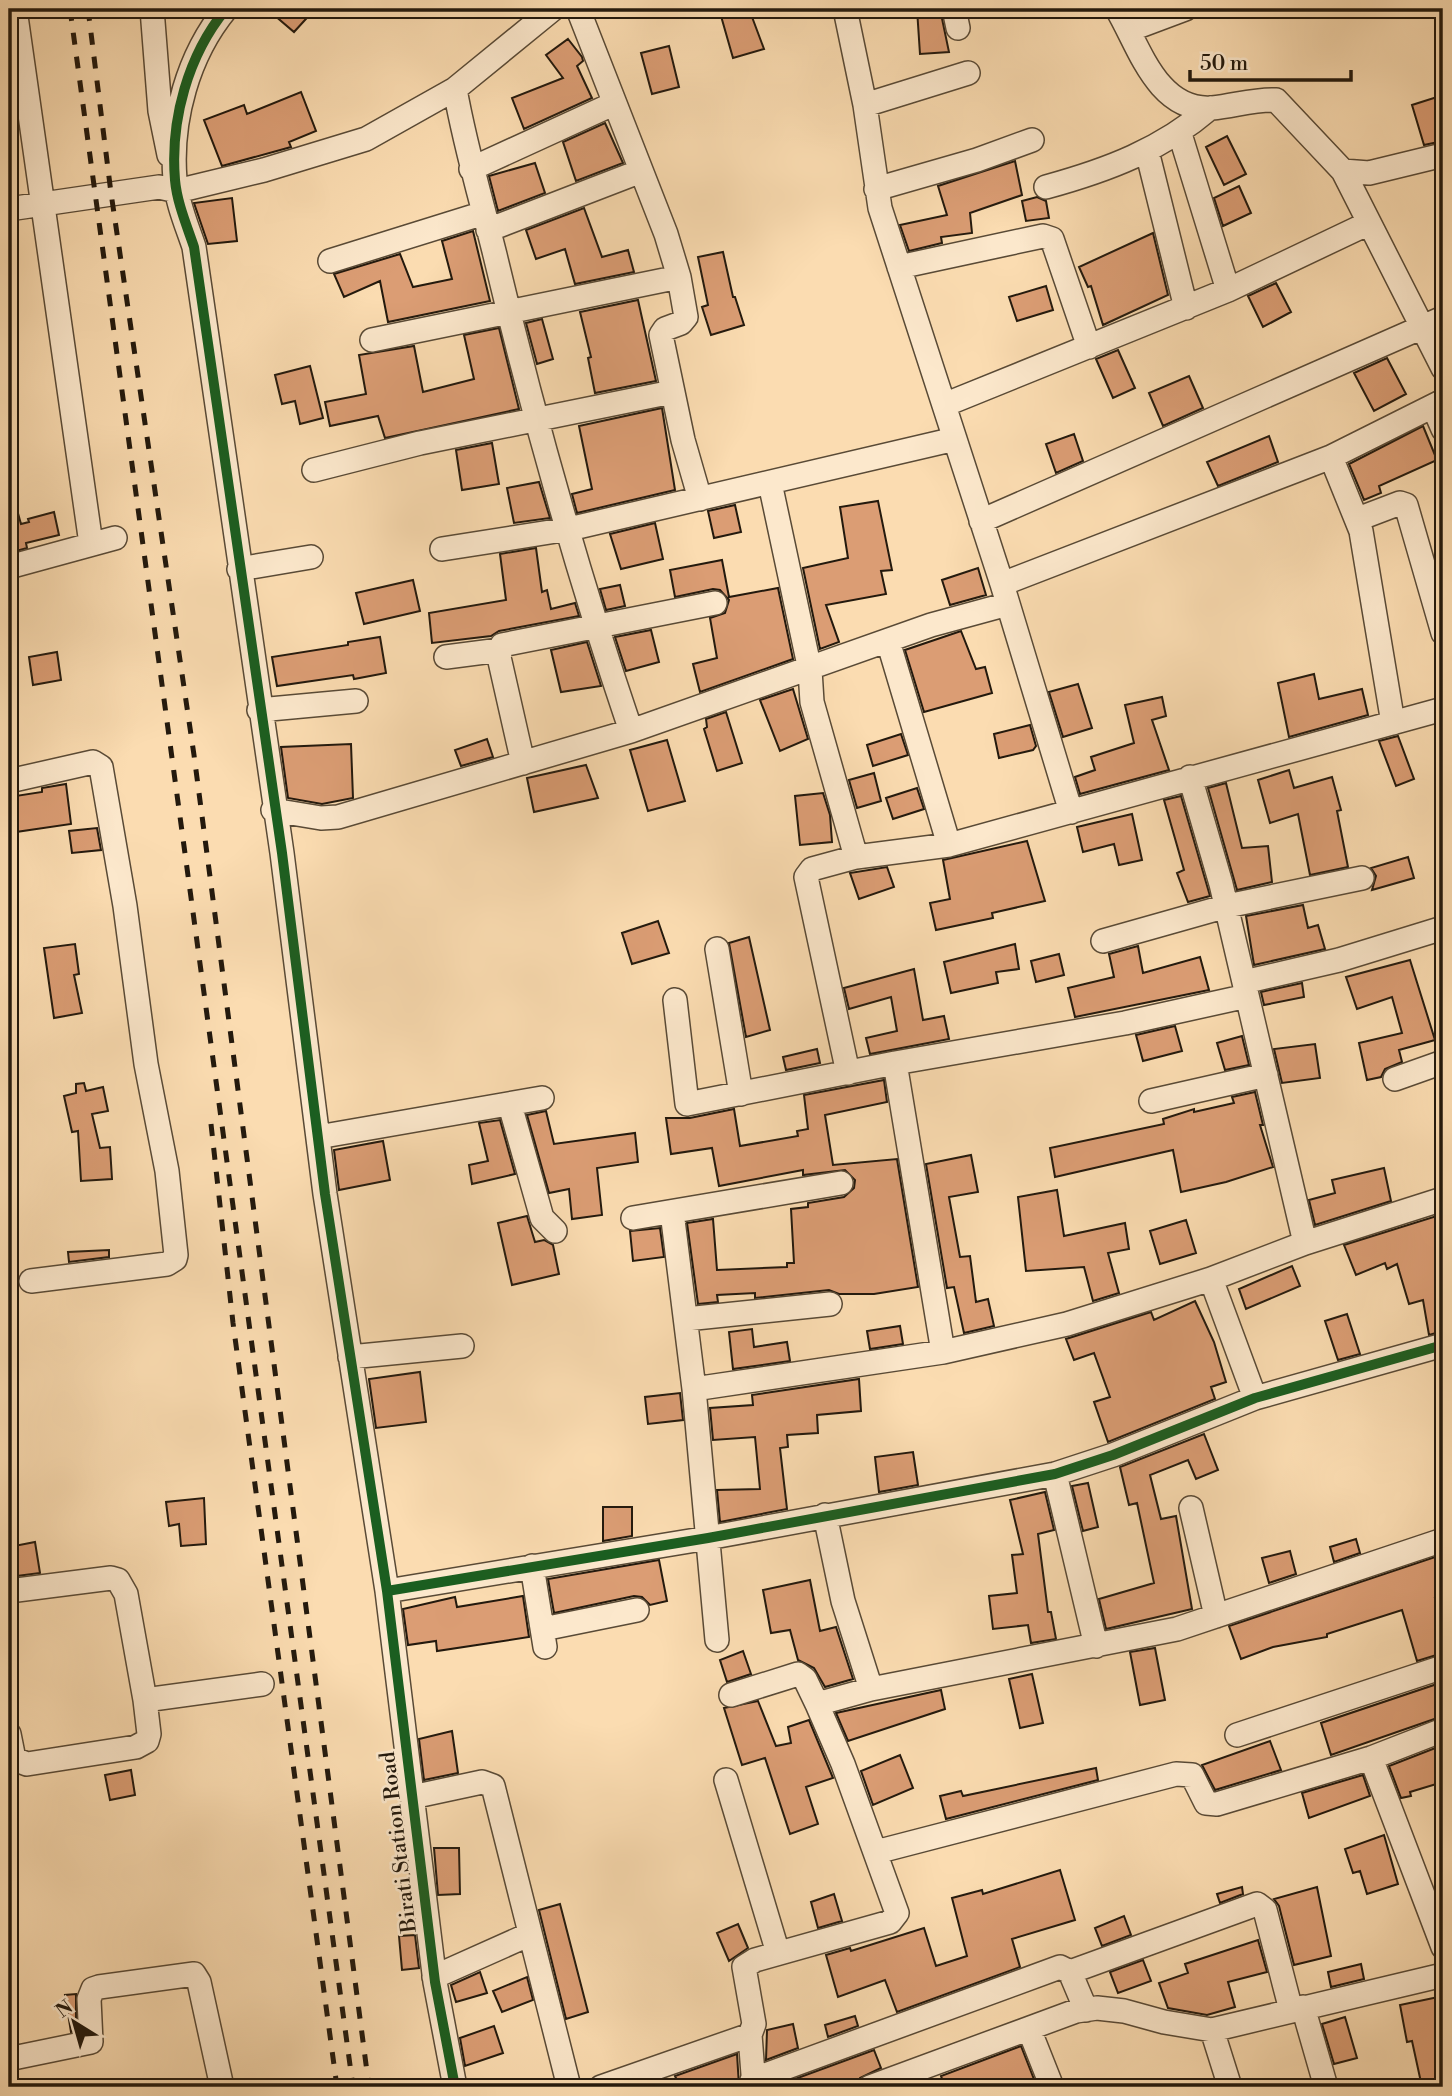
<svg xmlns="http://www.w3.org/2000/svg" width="1452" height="2096" viewBox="0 0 1452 2096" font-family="'Libre Bodoni',serif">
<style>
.building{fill:#db9d74;stroke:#23190d;stroke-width:2}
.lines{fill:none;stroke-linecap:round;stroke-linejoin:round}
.minor-casing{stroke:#594a36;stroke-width:26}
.minor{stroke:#fce8cc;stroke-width:23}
.rail{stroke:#23190d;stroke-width:5;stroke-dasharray:12 12;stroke-linecap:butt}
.cycleway-casing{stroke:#fce8cc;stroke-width:15}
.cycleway{stroke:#1b5e20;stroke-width:10}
.labels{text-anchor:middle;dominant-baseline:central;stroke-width:5;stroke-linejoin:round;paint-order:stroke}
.street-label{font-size:21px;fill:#23190d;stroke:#fce8cc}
</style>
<rect width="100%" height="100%" fill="#fbdcb1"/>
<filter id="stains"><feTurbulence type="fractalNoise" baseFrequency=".00286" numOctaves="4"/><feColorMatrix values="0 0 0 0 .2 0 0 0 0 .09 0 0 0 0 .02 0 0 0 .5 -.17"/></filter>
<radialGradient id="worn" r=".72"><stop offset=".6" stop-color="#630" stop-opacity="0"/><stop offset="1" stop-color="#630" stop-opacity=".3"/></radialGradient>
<path class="building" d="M267,9H315L294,32Z
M719,9H749L764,49L733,58Z
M917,9H940L949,52L920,54Z
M568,39L582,57L583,61L577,66L592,98L524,129L512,98L563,78L546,55Z
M669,46L679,87L652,94L641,53Z
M301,92L316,131L289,142L291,147L222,166L204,120L244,105L247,114Z
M1437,97L1443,118V141L1424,145L1412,105Z
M605,123L623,163L576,181L563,142Z
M1227,136L1246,174L1224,185L1206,147Z
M1015,161L1022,195L970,213L972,233L941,237L942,243L909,251L900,225L947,215L938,186Z
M535,163L545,193L498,211L489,176Z
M1239,186L1251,213L1223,226L1214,198Z
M1037,197L1046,201L1049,218L1026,221L1022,201Z
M232,198L237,241L208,244L194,203Z
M584,208L602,257L628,250L634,272L575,284L565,249L536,259L526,230Z
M473,231L490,301L388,322L380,281L344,297L334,274L400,254L413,287L452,279L442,241Z
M1153,233L1168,295L1103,325L1091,286L1088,287L1079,267Z
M723,252L733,297H735L744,325L711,335L702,307L708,305L698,257Z
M1276,283L1291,312L1263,327L1248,296Z
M1046,286L1053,310L1017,321L1009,297Z
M638,300L656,381L595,393L588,358L591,357L580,312Z
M542,319L553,359L537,364L526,323Z
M499,328L519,409L385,438L378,416L330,426L325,402L366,394L359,355L414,346L423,392L474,379L464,335Z
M1118,350L1135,388L1113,398L1096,359Z
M1387,358L1406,394L1374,411L1354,373Z
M310,366L323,418L300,424L295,401L282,404L275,375Z
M1189,376L1203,408L1163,426L1149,393Z
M662,408L675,490L577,513L572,494L592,489L579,426Z
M1423,426L1437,460L1379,486L1381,493L1364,500L1349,464Z
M1074,434L1083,461L1056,473L1046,444Z
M1269,436L1278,462L1218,486L1207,462Z
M492,443L499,484L462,490L456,450Z
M539,482L550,518L514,523L507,488Z
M14,499L21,524L29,522L28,519L54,512L59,535L26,543L27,548L9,553V500Z
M878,501L892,570L881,571L886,594L826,605L839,642L820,649L803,568L848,558L840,507Z
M735,505L741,532L714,538L708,511Z
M655,523L663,559L621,569L610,534Z
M536,548L542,592L547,590L551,609L575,603L579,616L499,631L491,636L432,643L429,613L506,600L500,554Z
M722,560L729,597L778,588L793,659L700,692L693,664L717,658L710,618L725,613L729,600L720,590L713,589L675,597L670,570Z
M978,568L986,595L950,605L942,580Z
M413,580L420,611L364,624L356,593Z
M620,585L625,606L606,610L600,589Z
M651,630L659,662L626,671L615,637Z
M961,631L976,669L985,667L992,693L924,712L905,650Z
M380,637L386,673L354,679L353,675L277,686L272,657L348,645V642Z
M587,642L601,686L561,692L551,650Z
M57,652L61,680L33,685L29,657Z
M1314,674L1319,699L1362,689L1368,715L1289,737L1278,683Z
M1078,684L1092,728L1063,737L1049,692Z
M793,689L808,739L780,751L760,700Z
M1162,697L1166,716L1152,720L1169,770L1080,794L1075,777L1095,770L1091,757L1134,743L1125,705Z
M726,712L742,763L717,771L704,729L707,727L706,719Z
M1030,725L1036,746L1033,750L999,758L994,734Z
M901,734L908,755L873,766L867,745Z
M1398,736L1414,779L1396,786L1379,741Z
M487,739L493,757L461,766L455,750Z
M667,740L685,801L648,811L630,750Z
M351,744L353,798L322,804L288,798L281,747Z
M586,765L598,798L534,812L527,778Z
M1289,770L1294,788L1332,777L1341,810L1337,811L1348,867L1310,875L1298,814L1270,823L1258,780Z
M874,773L881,801L857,808L849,780Z
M1226,783L1242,848L1268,846L1272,882L1237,890L1208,788Z
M66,784L71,824L9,833V797L42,792V788Z
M917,788L924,809L893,819L886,798Z
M823,793L830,815L832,842L800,845L795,796Z
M1181,796L1210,896L1188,902L1177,873L1184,870L1164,800Z
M1132,814L1142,860L1119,865L1114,844L1083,852L1077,827Z
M97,828L101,850L72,853L69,831Z
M1027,841L1045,901L992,913L993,918L936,930L930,903L950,899L943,860Z
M1408,857L1414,878L1372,890L1376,876L1371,868Z
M887,867L894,887L859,899L850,873Z
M1303,905L1308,928L1318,925L1325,949L1254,965L1246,916Z
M658,921L669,953L632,964L622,933Z
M749,937L770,1030L746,1037L729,943Z
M75,944L79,974L74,975L82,1013L54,1018L44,948Z
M1015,944L1019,969L996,972L998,983L951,993L944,962Z
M1138,946L1143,973L1200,957L1209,990L1075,1017L1068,988L1114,977L1109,954Z
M1059,954L1064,975L1036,982L1031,961Z
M1410,960L1435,1040L1399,1050L1402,1062L1385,1069L1381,1077L1367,1080L1359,1043L1402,1033L1392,997L1357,1009L1346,977Z
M914,969L923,1020L944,1016L949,1039L870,1054L866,1038L897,1031L891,997L849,1009L844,988Z
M1302,983L1304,997L1264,1005L1261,992Z
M1175,1026L1182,1051L1143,1061L1136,1035Z
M1242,1036L1249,1065L1225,1070L1217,1043Z
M1315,1044L1320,1078L1282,1083L1274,1049Z
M817,1049L820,1063L786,1070L783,1057Z
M884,1080L887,1102L825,1115L833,1165L897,1159L918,1287L874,1294H839L829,1290L755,1298V1293L717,1295L718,1302L698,1304L687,1223L713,1219L717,1270L787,1267V1263H794L791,1209L808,1207V1203L844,1197L854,1188L855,1180L845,1170L803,1175V1170L719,1186L712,1148L671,1154L666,1118H690L734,1109L740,1146L798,1136L797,1131L808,1129L804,1095Z
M84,1083L86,1091L103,1087L108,1111L92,1114L100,1148L110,1147L112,1179L81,1181L78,1131L72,1132L64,1096L76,1093V1084Z
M1255,1092L1263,1125H1260L1273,1167L1226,1182L1181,1192L1173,1150L1055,1177L1050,1148L1164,1124L1163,1119L1194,1109V1112L1234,1103L1232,1097Z
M546,1111L554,1144L635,1133L638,1162L597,1168L602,1215L572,1219L569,1189L549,1193L527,1115Z
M500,1120L515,1174L472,1184L469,1165L488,1161L479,1123Z
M383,1141L390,1180L339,1190L334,1150Z
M971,1155L978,1192L949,1197L960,1257L970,1256L976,1302L988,1299L994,1326L964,1333L954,1287L947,1288L926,1164Z
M1384,1168L1391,1201L1315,1225L1309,1200L1335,1193L1332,1180Z
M1057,1190L1064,1236L1125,1223L1129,1249L1108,1253L1119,1293L1093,1301L1084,1267L1026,1271L1018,1197Z
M1443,1214V1331L1429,1335L1423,1300L1409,1304L1397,1264L1387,1269L1385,1263L1356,1275L1344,1245Z
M527,1216L535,1242L544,1240L553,1245L559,1274L512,1285L498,1223Z
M1186,1220L1196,1253L1160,1264L1150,1231Z
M660,1228L664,1257L633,1261L630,1231Z
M109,1250V1257L69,1262L68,1252Z
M1292,1266L1300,1286L1246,1309L1239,1289Z
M1195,1301L1214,1342L1226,1382L1211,1387L1215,1399L1108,1442L1094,1402L1110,1397L1094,1353L1074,1360L1066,1339L1151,1312L1154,1320Z
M1347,1314L1360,1354L1338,1360L1325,1321Z
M900,1326L903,1344L870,1349L867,1331Z
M752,1329L754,1347L787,1342L790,1361L733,1369L729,1332Z
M420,1372L426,1422L376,1428L369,1379Z
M859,1379L861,1411L817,1415L818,1433L787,1435L788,1447L780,1448L787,1509L720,1522L717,1490L760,1489L755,1437L713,1440L710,1408L753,1405L752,1395Z
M680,1393L683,1420L648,1424L645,1397Z
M1204,1434L1218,1470L1196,1479L1188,1460L1150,1475L1161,1519L1176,1516L1192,1609L1106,1629L1099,1599L1154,1583L1137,1503L1129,1505L1120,1467Z
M913,1452L918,1485L879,1492L875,1457Z
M1088,1483L1098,1527L1083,1531L1072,1486Z
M1045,1492L1054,1530L1038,1534L1048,1612H1051L1056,1639L1031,1643L1028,1625L993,1629L989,1596L1017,1593L1012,1555L1023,1554L1010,1500Z
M204,1498L206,1544L181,1546L179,1524L169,1526L166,1502Z
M603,1507H632V1536L603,1541Z
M1356,1539L1360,1553L1334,1562L1330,1547Z
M35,1542L40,1573L9,1577V1547Z
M1290,1551L1296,1574L1269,1583L1262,1558Z
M1441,1555L1443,1596L1435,1598L1443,1625V1653L1417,1661L1402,1610L1327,1634V1637L1273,1647L1241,1659L1229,1626Z
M659,1560L667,1601L650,1605L642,1597L634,1596L554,1613L548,1579Z
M810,1580L820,1631L836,1627L853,1679L825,1687L814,1668L798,1660L790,1630L771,1633L763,1590Z
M523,1596L529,1637L437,1651L436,1641L408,1645L403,1609L455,1597L457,1607Z
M1155,1648L1165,1700L1140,1705L1130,1652Z
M743,1651L751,1674L727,1682L720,1660Z
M1032,1674L1043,1723L1020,1728L1009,1679Z
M1443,1682V1716L1331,1755L1321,1723Z
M941,1690L945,1709L848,1741L836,1713Z
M758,1701L776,1746L791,1743L788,1727L809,1720L833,1778L806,1787L818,1824L790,1834L765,1758L742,1765L724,1708Z
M452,1731L458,1773L424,1780L419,1739Z
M1270,1741L1281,1770L1215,1790L1202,1765Z
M1443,1745V1782L1410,1792L1411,1796L1401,1798L1389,1766Z
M900,1755L913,1788L873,1805L861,1771Z
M1096,1768L1098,1780L946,1819L940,1796L961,1791L963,1796Z
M131,1770L135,1795L110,1800L105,1775Z
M1363,1775L1370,1796L1309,1818L1302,1793Z
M1384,1835L1398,1884L1367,1894L1360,1871L1353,1873L1345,1849Z
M434,1848H459L460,1894L438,1895Z
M1060,1870L1075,1920L1012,1939L1020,1967L897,2012L885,1980L838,1997L826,1955L850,1948L851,1951L924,1928L936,1966L967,1956L952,1898L982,1890L983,1894Z
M1242,1887L1243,1894L1220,1903L1217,1894Z
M1317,1887L1331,1956L1294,1965L1279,1906L1274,1899Z
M834,1894L842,1921L818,1928L811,1902Z
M560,1904L588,2012L566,2019L539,1910Z
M1124,1916L1131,1935L1102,1946L1095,1928Z
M738,1924L748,1948L729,1961L717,1933Z
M415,1935L419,1968L402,1970L399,1936Z
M1258,1940L1267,1972L1228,1982L1235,2007L1207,2015L1168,2008L1159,1983L1188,1973L1185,1964Z
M1143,1960L1151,1981L1118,1993L1110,1972Z
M1361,1964L1364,1979L1331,1987L1328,1972Z
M480,1972L487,1993L456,2002L451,1985Z
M527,1977L533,2000L502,2012L493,1991Z
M76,1994V2031L71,2032L65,1995Z
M1443,1996V2087H1422L1412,2041L1407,2042L1400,2005Z
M855,2016L858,2026L828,2037L825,2025Z
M1345,2017L1357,2058L1334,2064L1322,2024Z
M793,2024L798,2048L766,2060L767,2030Z
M494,2026L503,2053L465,2066L460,2038Z
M1021,2046L1037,2087H945L941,2076Z
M874,2050L881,2068L860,2078L856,2087H773Z
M737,2054L739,2086L680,2087L675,2076Z"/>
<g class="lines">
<g class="minor-casing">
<path id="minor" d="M15,9L91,544
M152,9L160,111L169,155
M226,9C188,55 170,120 175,180C177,203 187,226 194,247L282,853L325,1194L387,1591L435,1982L455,2087
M845,9L865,105L880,208L1002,584L1071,812
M954,9L958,28
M1117,9C1139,46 1157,112 1212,108C1234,106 1254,99 1276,100L1343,171L1369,173L1443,155
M1129,30L1185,9
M865,105L968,73
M1180,134L1228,290
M1147,151L1186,308
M471,169L613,104
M1343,171L1443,368
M1046,187C1108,170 1161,150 1210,108
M876,189L977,160L1032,140
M9,209L159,187L177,191L264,170L366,139L455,89L553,9
M488,230L641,171
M330,261L484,213
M899,267L1043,236L1052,239L1089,347
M679,277L686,317L681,323L665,329L661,335L683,440L700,499
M372,340L679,277L666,234L578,9
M944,405L1228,290L1369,223
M1433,406L1443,429
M1331,457L1443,401
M314,470L420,443L672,392
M770,483L810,670L812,702L856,857L949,845L1443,709
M1358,519L1400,503L1406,505L1443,633
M981,521L1443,318
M442,549L569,529L955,439
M9,567L115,538
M239,569L311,557
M1002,584L1331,457L1361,531L1393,723
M888,641L949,845
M446,657L500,650
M259,710L356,701
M631,731L931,625L1008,604
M523,763L499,657L502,645L715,603
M1190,777L1221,884L1305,1243
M9,781L93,762L101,767L125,906L146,1064L167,1171L176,1255L175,1259L167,1264L31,1281
M273,810L321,818L338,817L631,731C578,575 533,415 495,255C481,199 465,146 455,89
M1103,941L1227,906L1362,878
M717,949L741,1094
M1244,982L1339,960L1443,928
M675,1000L687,1104L895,1063L943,1352
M895,1063L1125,1023L1247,996
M848,1073L806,877L812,869L856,857
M1395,1079L1443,1062
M1151,1101L1266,1075
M510,1105L542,1218L555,1231
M318,1137L542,1098
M672,1212L694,1389
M633,1218L841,1183
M1211,1279L1255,1398
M686,1319L830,1304
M350,1357L462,1346
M1055,1474L1096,1646
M1191,1508L1216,1616
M825,1515L843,1601L871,1689L1177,1629L1443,1540
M532,1566L545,1647
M9,1591L111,1578L118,1580L126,1594L145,1700
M387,1591L708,1538L1055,1474L1113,1455L1255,1398L1443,1345
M543,1629L637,1610
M717,1640L694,1389L943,1352L1067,1324L1211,1279L1305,1243L1443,1199
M731,1695L798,1674L805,1679L817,1704
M9,1734L14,1759L27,1764L136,1747L147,1741L149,1734L145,1700L262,1684
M1237,1735L1443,1667
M1371,1758L1443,1947
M726,1780L778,1953
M412,1797L482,1782L493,1786L569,2087
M876,1852L1176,1774L1192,1775L1206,1803L1217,1804L1371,1758L1443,1730
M1070,1972L1257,1904L1265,1910L1291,2010
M434,1977L528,1935
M1303,2007L1326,2087
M1029,2029L1052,2087
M1212,2030L1230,2087
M750,2035L754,2024L744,1967L755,1960L890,1922L897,1913L843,1764L817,1704L871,1689
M9,2055L18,2057L91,2042L89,1999L93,1989L99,1987L194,1974L199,1982L222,2087
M752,2080L1060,1967L1070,1972L1086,2010
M601,2087L750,2035L754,2087
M870,2087L1076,2011L1097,2008L1124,2011L1164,2022L1212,2030L1443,1975"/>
</g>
<use href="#minor" class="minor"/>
<path class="rail" d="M70,9L353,2087
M88,9L111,193L194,755L369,2087
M211,1124L233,1323L337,2087"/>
<g class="cycleway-casing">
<path id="cycleway" d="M226,9C188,55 170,120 175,180C177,203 187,226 194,247L282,853L325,1194L387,1591L435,1982L455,2087
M387,1591L708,1538L1055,1474L1113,1455L1255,1398L1443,1345"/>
</g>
<use href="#cycleway" class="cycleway"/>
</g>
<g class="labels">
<g class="street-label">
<text transform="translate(399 1842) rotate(-97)">Birati Station Road</text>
</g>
</g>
<rect width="1452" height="2096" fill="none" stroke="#fbdcb1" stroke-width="35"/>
<rect x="10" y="10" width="1431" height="2075" fill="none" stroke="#23190d" stroke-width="3.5"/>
<rect x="18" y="18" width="1417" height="2061" fill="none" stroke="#23190d" stroke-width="2"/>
<g transform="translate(74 2022) rotate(323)" stroke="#fce8cc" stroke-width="5" paint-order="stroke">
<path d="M0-5L12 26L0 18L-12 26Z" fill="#23190d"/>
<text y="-10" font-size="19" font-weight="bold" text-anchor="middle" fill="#23190d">N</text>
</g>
<path d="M1190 70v10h161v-10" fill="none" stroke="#23190d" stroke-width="3.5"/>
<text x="1200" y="70" font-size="21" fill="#23190d" stroke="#fce8cc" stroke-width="5" paint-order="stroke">50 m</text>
<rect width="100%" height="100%" filter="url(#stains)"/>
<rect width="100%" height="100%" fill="url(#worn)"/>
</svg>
